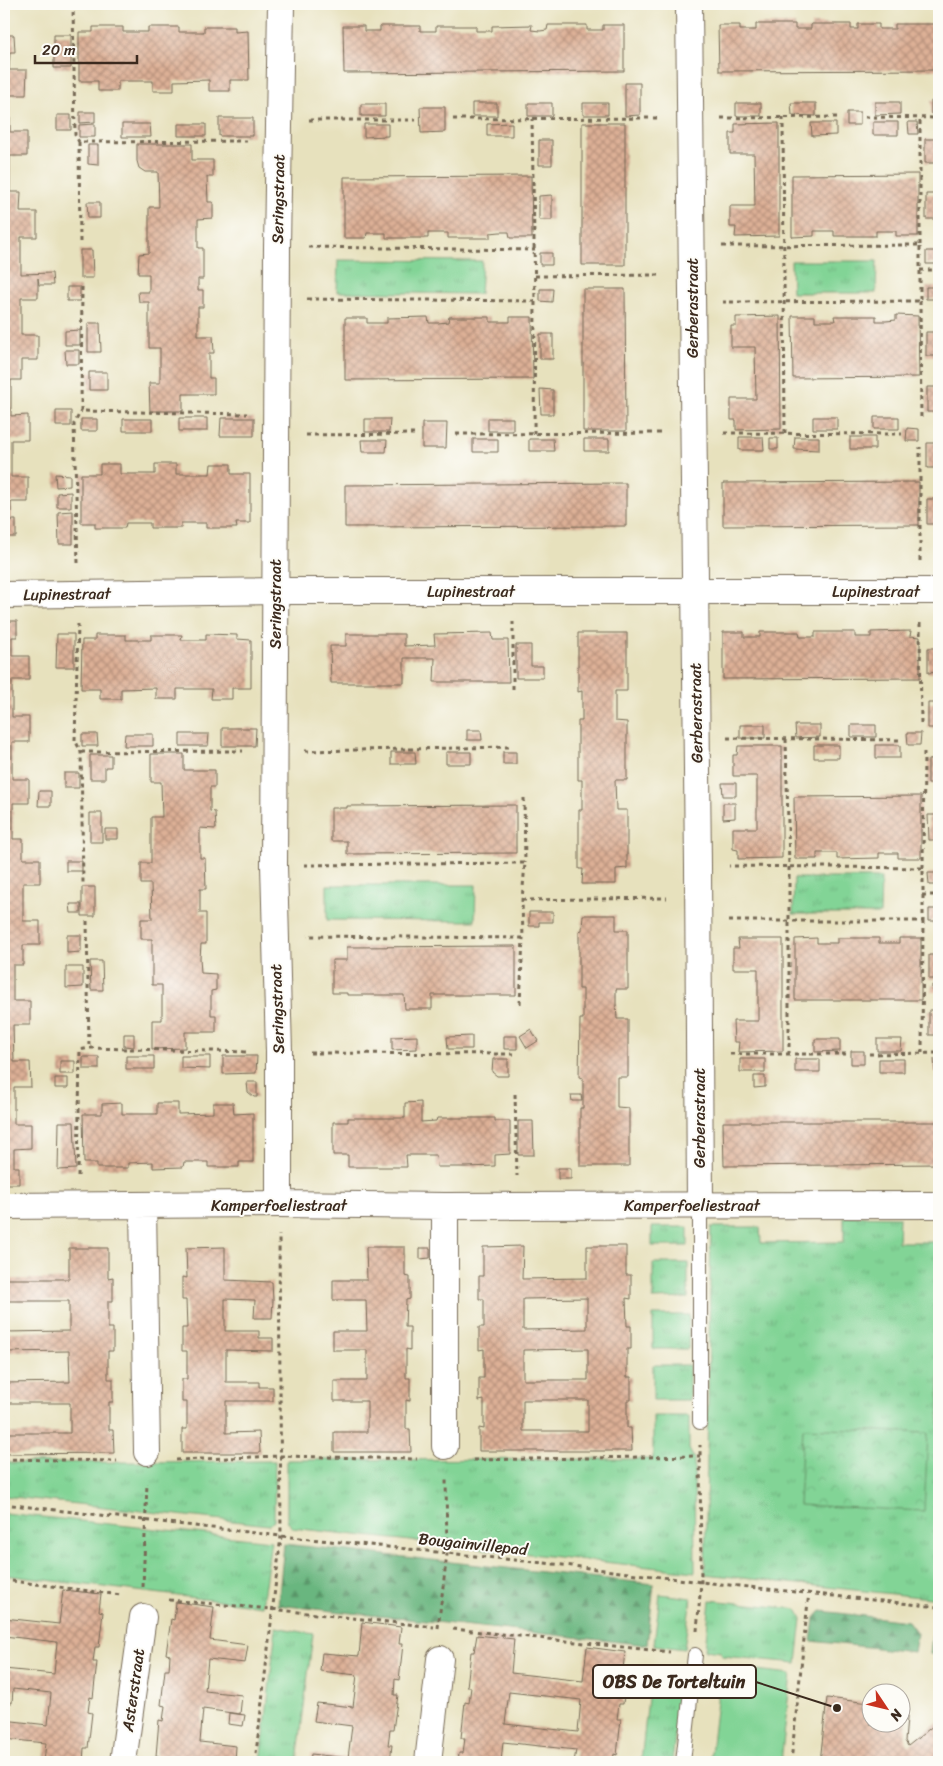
<svg xmlns="http://www.w3.org/2000/svg" width="943" height="1766" viewBox="0 0 943 1766" font-family="Sriracha,sans-serif">
<style>
.grass{fill:url(#grass-tufts);stroke:#5e7f5a}
.forest{fill:url(#forest-firs);stroke:#52704e}
.park{fill:url(#park-crowns);stroke:#5e7f5a}
.pitch{fill:#82d496;stroke:#5e7f5a}
.building{fill:url(#building-cross-hatch);fill-rule:evenodd}
.lines{fill:none;stroke-linecap:round;stroke-linejoin:round}
.service-casing{stroke:#776a56;stroke-width:16}
.minor-casing{stroke:#776a56;stroke-width:28}
.path{stroke:#776a56;stroke-width:3;stroke-dasharray:4 4;stroke-linecap:butt}
.service{stroke:#fff;stroke-width:14}
.minor{stroke:#fff;stroke-width:26}
.labels{text-anchor:middle;dominant-baseline:central;stroke-width:4;stroke-linejoin:round;paint-order:stroke}
.street-label{font-size:16px;fill:#3b2a1e;stroke:#fdfcf7}
.leader{fill:none;stroke:#3b2a1e;stroke-width:2}
.callout-dot{fill:#3b2a1e;stroke:#fdfcf7;stroke-width:2}
.callout{fill:#fdfcf7;stroke:#3b2a1e;stroke-width:2}
.callout-label{font-size:18px;text-anchor:middle;font-weight:bold;fill:#3b2a1e}
</style>
<defs>
<pattern id="grass-tufts" width="24" height="20" patternUnits="userSpaceOnUse" patternTransform="scale(1.25)"><rect width="24" height="20" fill="#82d496"/><path d="M3 7l-1-3M5 7V3M7 7l1-3M15 17l-1-3M17 17v-4M19 17l1-3" fill="none" stroke="#71b681"/></pattern>
<pattern id="forest-firs" width="22" height="20" patternUnits="userSpaceOnUse" patternTransform="scale(1.25)"><rect width="22" height="20" fill="#69b67f"/><path d="M5 1l3.5 6h-7zM16 11l3.5 6h-7z" fill="#589467"/></pattern>
<pattern id="park-crowns" width="20" height="18" patternUnits="userSpaceOnUse" patternTransform="scale(1.25)"><rect width="20" height="18" fill="#82d496"/><path d="M2 6a3 3 0 1 1 6 0M12 15a3 3 0 1 1 6 0" fill="none" stroke="#71b681"/></pattern>
<pattern id="building-cross-hatch" width="8" height="8" patternUnits="userSpaceOnUse" patternTransform="scale(1.25)"><rect width="8" height="8" fill="#ddb096"/><path d="M0 0l8 8M0 8l8-8" fill="none" stroke="#b48f7a"/></pattern>
</defs>
<rect width="100%" height="100%" fill="#fdfcf7"/>
<filter id="ink" filterUnits="userSpaceOnUse"><feTurbulence type="fractalNoise" baseFrequency=".02" numOctaves="2"/><feDisplacementMap in="SourceGraphic" scale="10" xChannelSelector="R" yChannelSelector="G"/><feConvolveMatrix kernelMatrix="1 2 1 2 8 2 1 2 1" color-interpolation-filters="sRGB"/></filter>
<filter id="wash" filterUnits="userSpaceOnUse"><feTurbulence type="fractalNoise" baseFrequency=".0096" numOctaves="4" result="noise"/><feDisplacementMap in="SourceGraphic" scale="20" xChannelSelector="R" yChannelSelector="G"/><feGaussianBlur stdDeviation="1.12" result="paint"/><feColorMatrix in="noise" values="0 0 0 0 0 0 0 0 0 0 0 0 0 0 0 0 0 1.4 0 .05"/><feComposite in="paint" operator="in"/></filter>
<g filter="url(#wash)">
<rect width="100%" height="100%" fill="#e7e1bd"/>
<path class="grass" d="M338,260L482,261L480,294L337,292Z
M791,261H877L876,293H792Z
M794,878H881L880,914H793Z
M327,885H476L475,921L327,920Z
M844,1216L899,1217L898,1242H939V1599L705,1574L711,1227H760L761,1243L844,1242Z
M652,1227H688V1246H652Z
M653,1263H688V1298L653,1299Z
M653,1315H689L688,1349H653Z
M653,1365H689V1400H653Z
M653,1416H689V1449L694,1459L695,1572L292,1528L287,1520V1460L653,1459Z
M275,1461L274,1520L269,1525L4,1496V1463Z
M4,1513L271,1541L262,1606L4,1575Z
M660,1594L691,1598L684,1649L654,1645Z
M710,1600L797,1609L802,1619L797,1663L722,1656L721,1652L705,1650Z
M276,1627L313,1634L297,1762H261Z
M651,1671L682,1675L672,1762H641Z"/>
<path class="forest" d="M284,1544L654,1584L647,1645L278,1605Z
M821,1611L908,1621L917,1633L914,1652L811,1641L814,1619Z
M939,1628V1655L930,1654L932,1636Z"/>
<path class="park" d="M803,1428L928,1433L924,1511L799,1505Z"/>
<path class="pitch" d="M721,1666L791,1674L781,1762H710Z"/>
<g id="blocks">
<path class="building" d="M756,24H795V29H811V24H851V29H858V24H879V29H895V24H935V29H939V70L719,71L718,25H740V30H756Z
M532,25L531,30L540,31L547,30L548,25H587V30H603V25H624V71L344,73L343,26H364V31H380V26H420V31H436V26H476V31H492V26Z
M93,27H123V32H148V27H179V32H204V27H235V32L248,31L249,80H230V91H209V80L174,81V91H153V81H118V91H98V81H79V32H93Z
M4,35H14L15,52H10L9,70H27L26,95H10V132H27V156H10V192H21L20,212H37V237H21V274L52,273L53,285H39L38,278V298H21V335H38V360H21V380H11V416L28,415V440H11V477H28V502H11V520H16V537H4Z
M54,35H71V68H54Z
M625,83H640V115L625,116Z
M931,101H939V114H931Z
M875,102H900V114L875,115Z
M472,103H497V116H472Z
M528,103H552V116H528Z
M583,103H608V115H583Z
M736,103H761V116H736Z
M791,103H816V116L792,115Z
M361,104H385V116H361Z
M420,107H445V132L421,133Z
M80,112H95V122L80,123Z
M847,112H860V125H847Z
M57,115H71V130H57Z
M219,118H253V136H219Z
M873,122H898V135H873Z
M908,122H917L918,134H909Z
M512,123V136H487V124Z
M582,123H625V265H582Z
M779,123V236L735,237L736,227H730V206H755L754,154H730V133H735V124Z
M811,123H836V135L812,136Z
M95,124V137H79V125Z
M122,124H150L151,137H122Z
M178,124H206V136H178Z
M364,124H388V136L364,137Z
M925,139H938V163H925Z
M539,140H552V165H539Z
M137,144H192V160H213V177H207L208,202H213V218L198,219V248H203V279H198V290H203V307H198V336H213L214,353H209V378H214V394H183V411H150L149,383H160V348H149V302H139L138,292H149V274H138L139,254L149,253V207H159L158,172H145L139,168L137,161Z
M88,145H98V165L88,164Z
M918,174V236H896V231H876V236H834V231H814V236L792,237V175Z
M531,176L532,238H510L509,232H500L490,233V238H448V233H428V238H386V233H367L366,238H344V177Z
M926,194H938V219H926Z
M552,195V220H539V196Z
M87,202H100V218H88Z
M80,250H92L93,278H80Z
M926,251H939L938,264H926Z
M540,253H552V265H540Z
M67,287H80V301H67Z
M926,287H939V299H926Z
M540,289H553L552,302L540,301Z
M583,289H625L626,431H583Z
M896,315L918,316L919,377L793,378L792,316H815V321H835L834,316H876V321H886L896,320Z
M780,316L781,429L736,430V420H731V399H756L755,347H731V326H736V317Z
M428,317L429,323H438L448,322L449,317H490V322H510V317H532L533,379L345,380V318H367V323H387V318Z
M88,323H100L101,352H88Z
M80,330V345H65V331Z
M926,332H939V356H926Z
M540,334H553V359H540Z
M65,350H79V364H66Z
M89,372H107V390H89Z
M927,387H939V412H927Z
M540,389L553,390V414H541Z
M56,411H71V426H56Z
M813,417H837V429H813Z
M874,417H899V429H874Z
M179,418H207V431H179Z
M221,418H254V436H220Z
M488,418H513V431H488Z
M81,419H97V431H81Z
M123,419H152V431H123Z
M365,419H390L389,432H365Z
M422,423H447L446,448H422Z
M907,428L919,429V441H906Z
M739,437H763L764,450H739Z
M795,437H819V450L794,449Z
M850,437H875V449H850Z
M770,438H778V449H770Z
M473,439H498V452H473Z
M529,439H553L554,451H529Z
M584,439H609V451H584Z
M361,440H387L386,452H362Z
M927,443H939V468H927Z
M100,464H120V474H155V464H176V474H210L211,464H231V474H250V523H236L237,528H206V523H181V528H150V523H126L125,528H95V523H81V474H100Z
M55,474L70,475V486L56,487Z
M919,482V525L723,526V483Z
M626,483V526L345,527V485Z
M71,492V507H57V493Z
M927,499H939V524H927Z
M73,511V544H59L58,512Z
M4,621H17V637H12V656H29V680H12V717H29V742H12V779H29V803H13V839H23V859H40V883H23V921H40V945H23V965H13V1001H30V1025H13L14,1062H30L31,1087H14V1124H31V1148L14,1149V1167H19V1184H4Z
M911,631L910,636L920,637V678L723,679V632H744V637H760V632H799L800,637H815V632H855V637H871V632Z
M492,633L493,640H508L509,682H434L435,658H404V683H331L330,646H346V634H404V646L435,645L434,634Z
M578,633H627V691H615V721L627,722V780H615L616,810H627V868L616,869V884H582L583,869H579V810H582V780H578V721H582V691L578,692Z
M57,634H74V667H56Z
M206,634L237,635V639L251,640V688H232V699H211L212,689H177V699H156V688L121,689V699H100V689H81L82,640H95V635H126V640H151V635H182L181,640H206Z
M516,645H531V666H543V678H516Z
M928,648H939V672L928,673Z
M928,703H939V728H928Z
M740,725H765V738H740Z
M795,725H820V737L796,738Z
M851,725H876V737H851Z
M222,728H256L255,746H222Z
M467,730H481L482,740H467Z
M907,733H921L920,745H908Z
M82,734H97L98,746H82Z
M125,734H153V746H124Z
M180,734H209L208,746H180Z
M814,745H839V758H814Z
M876,745H900V758H876Z
M738,746H782V858L738,859V850L733,849V828H757V776H733V755H737Z
M391,752H415L416,764H391Z
M446,752H471V764H446Z
M503,752H516V764H503Z
M151,754H184V770H215V787H210V811L215,812L216,829L200,828V858H205L206,889H200V913H206V944H201L200,958L201,973L216,974V990L211,991V1015H216V1032H185V1048L152,1049V1020H162V985H152V939H141V919H152L151,884H141V863H151V817H162L161,782H151Z
M90,755H111V767H105V779H90Z
M939,759V784H928V760Z
M64,773H79V788H64Z
M722,783H736V796H723Z
M39,791H51V806H38Z
M921,796V858H898V853H879V858L837,859V853H817V859H795L794,797Z
M723,803H735V818L723,819Z
M516,805V853L347,854V841H331V808H347V806Z
M90,813H102V842H90Z
M928,815H939V840H929Z
M105,829H118V839H105Z
M66,861H82V871H66Z
M928,873H939V885H929Z
M82,887H95V916H82Z
M70,904H81V913H71Z
M929,909H939V921H929Z
M529,912H553V922H539V926H529Z
M583,915H616V930H628V989H616V1004L617,1019H628V1077H617V1107L629,1108V1166H580V1108H583V1078L579,1077L580,1019H583V989H579V931L582,930Z
M67,935H81V952L67,953Z
M817,938V943H837V938H879V943H899V938H921V1000H795V939Z
M738,939H783V1051L738,1052L739,1042H734L733,1021H758V969H733V948H739Z
M516,946V995H432V1009H405L404,995H347V993H332V960H347V947Z
M929,955H939V979H929Z
M90,961H102L103,990H91Z
M66,967H83V987L66,988Z
M932,985H939V992H932Z
M929,1010H939V1035H929Z
M531,1029L538,1041L527,1048L520,1036Z
M124,1034H134V1047L124,1046Z
M417,1036V1049L392,1050V1037Z
M472,1036V1049H448L447,1037Z
M504,1036H517V1049H504Z
M815,1039H840V1051L815,1052Z
M877,1039H902L901,1051H877Z
M851,1051H864V1064H851Z
M126,1056H154V1069H126Z
M181,1056H210V1069L181,1068Z
M223,1056H257L256,1073L223,1074Z
M83,1057H99V1069H83Z
M493,1059H508V1076H497L492,1072Z
M740,1059H765V1072H740Z
M795,1059H820V1072H795Z
M879,1059H904V1072H879Z
M934,1059H939V1072H935Z
M60,1061H75V1074H60Z
M754,1076H765V1087L754,1088Z
M55,1078H68V1088H55Z
M247,1082H257V1097H254L248,1092Z
M571,1095H581L582,1101H572Z
M421,1102V1122L436,1121L437,1118H495V1121H510V1154L495,1155V1166L466,1167H437L436,1155H406L407,1167H348V1155H333V1122H348V1118H405V1103Z
M122,1103V1114H157V1103H178V1114L213,1113V1103H233L234,1114L253,1113V1162H239V1167H208V1162H184L183,1167L153,1168V1162L128,1163V1168H97V1163H84L83,1114H102V1104Z
M518,1121H533L534,1155H518Z
M59,1122H74L76,1169L58,1170Z
M723,1122H939V1164L724,1166Z
M558,1168H571V1179H558Z
M523,1246L522,1279L587,1278V1246H626V1275H631V1299L626,1298L627,1326H631V1349H627V1377H631V1400H627V1428H631L632,1451H479V1428L484,1429V1400L479,1401V1378H484V1349L479,1350V1327H484V1299H479V1276H483V1247ZM587,1298V1329L523,1330V1299ZM588,1349V1380H523V1350ZM523,1400H588V1431H523Z
M225,1247V1280L272,1282L273,1300L272,1318H254L255,1300L225,1299V1331H259V1338H273V1351L226,1350V1382H259V1387H273V1401H226V1433L259,1432L260,1453H182V1429H187V1402H182V1379H187V1351H182V1328H187L186,1300H182V1277L187,1278L186,1248Z
M366,1247H405V1276L410,1277V1299L406,1300L405,1327H410V1350L406,1349V1378H410V1401L406,1400V1429H410L411,1452H334V1432H367V1401H334V1381H367V1350H333V1331H367L366,1300H333V1280H367Z
M69,1248H108V1278L113,1277V1301H108V1328H113V1351H108V1379H113V1402H109V1430H113L114,1453L4,1454V1433H70V1403H4V1383L70,1382L69,1351L4,1352V1332L69,1331V1301H4V1279H69Z
M420,1248H430V1258L420,1259Z
M63,1590L101,1594L99,1611L103,1612L99,1647H95L93,1662H97L93,1698L90,1697L88,1712L92,1713L88,1748H84L83,1762H44L46,1743L4,1739V1720L48,1725L51,1693L13,1689L12,1703L4,1702V1669L54,1674L57,1642L4,1636V1618L59,1624Z
M176,1602L214,1607L210,1640L248,1645L245,1663L208,1659L205,1691L242,1695L240,1714L203,1709L200,1742L236,1746L235,1762L198,1760L197,1762H159V1756H156L159,1720L163,1721L165,1706L161,1705L165,1670H169L170,1655L166,1654L171,1619L174,1620Z
M362,1622L401,1627L399,1644H403L399,1680L395,1679L394,1695H398L393,1730H390L388,1745H392L390,1762H310L311,1754L348,1758L352,1726L314,1721L317,1703L353,1707L357,1675L320,1671L322,1653L359,1656Z
M477,1635L514,1639L511,1673L583,1681L587,1647L625,1652L623,1669H627L623,1704H619L617,1719H621L617,1755L614,1754L613,1762H574L576,1750L503,1742L501,1762H458L459,1753H463L465,1738H461L465,1702L469,1703L471,1687H467L471,1652H474ZM509,1692L581,1700L578,1732L505,1724Z
M827,1698L870,1703V1724H900V1706L908,1707L905,1741L908,1746L939,1721V1762H820Z
M229,1713L245,1715L243,1726L228,1724Z"/>
</g>
</g>
<g filter="url(#ink)">
<use href="#blocks" fill-opacity="0" stroke="#776a56" stroke-width="1"/>
<g class="lines">
<g class="service-casing">
<path id="service" d="M700,1422V1205
M683,1762L695,1655"/>
</g>
<g class="minor-casing">
<path id="minor" d="M689,4L698,866L700,1205
M4,595L274,591H939
M279,1204V1052L274,865L277,247L281,4
M4,1206L279,1204L445,1206L939,1205
M143,1206L147,1452
M445,1206V1446
M123,1762L143,1617
M428,1762L440,1659"/>
</g>
<path class="path" d="M73,4L75,135L79,142
M783,117L785,434
M865,117L939,118
M721,118L840,117
M453,119L660,118
M309,120H416
M80,242L79,142L248,141
M920,245V117
M722,246L920,245V301L723,302
M308,247L535,250
M920,270H939
M535,276L661,275
M82,287L81,411L247,414
M307,299L535,301L532,119
M920,301L921,421
M724,433L902,434
M456,434L663,433
M534,434L535,301
M306,435L418,434
M920,561V447
M78,563L74,424L81,411
M920,623L921,727
M78,624L75,740L81,752L83,883
M513,689V622
M727,738L902,740
M786,739L789,867V1053
M305,751L510,747
M81,752L243,751
M524,798L525,863
M304,865L525,863L522,900L523,938L307,936
M923,868L924,752
M922,895H939
M522,900L667,898
M87,921L89,1048L249,1052
M729,921H923V868L729,866
M520,1004L523,938
M310,1053L515,1054
M922,1053L923,921
M730,1054H846
M869,1054L939,1053
M515,1094L517,1176
M78,1176L80,1050L89,1048
M4,1459L117,1461
M176,1460L280,1456L417,1459
M473,1460L700,1456
M4,1504L281,1536L573,1566L701,1582L939,1607
M4,1580L121,1595
M143,1587L147,1483
M169,1600L271,1609L434,1627
M438,1628L447,1554L446,1477
M453,1629L670,1652
M697,1631L701,1582L700,1445
M255,1762L281,1536L279,1235
M791,1762L809,1592"/>
<use href="#service" class="service"/>
<use href="#minor" class="minor"/>
</g>
</g>
<g class="labels">
<g class="street-label">
<text transform="translate(278 199) rotate(-89)">Seringstraat</text>
<text transform="translate(692 308) rotate(-90)">Gerberastraat</text>
<text x="471" y="591">Lupinestraat</text>
<text x="876" y="591">Lupinestraat</text>
<text transform="translate(67 594) rotate(-1)">Lupinestraat</text>
<text transform="translate(275 604) rotate(-90)">Seringstraat</text>
<text transform="translate(696 713) rotate(-91)">Gerberastraat</text>
<text transform="translate(277 1009) rotate(-92)">Seringstraat</text>
<text transform="translate(699 1118) rotate(-90)">Gerberastraat</text>
<text x="279" y="1205">Kamperfoeliestraat</text>
<text x="692" y="1205">Kamperfoeliestraat</text>
<text transform="translate(473 1544) rotate(6)">Bougainvillepad</text>
<text transform="translate(133 1690) rotate(-82)">Asterstraat</text>
</g>
</g>
<path class="leader" d="M837 1708L756 1682"/>
<circle class="callout-dot" cx="837" cy="1708" r="5"/>
<rect class="callout" x="593" y="1665" width="163" height="33" rx="5"/>
<g class="callout-label">
<text x="674" y="1688">OBS De Torteltuin</text>
</g>
<rect width="943" height="1766" fill="none" stroke="#fdfcf7" stroke-width="20"/>
<g transform="translate(886 1708) rotate(125)"><circle r="24" fill="#fdfcf7" stroke="#afa8a0"/>
<path d="M0-4L9 19L0 12L-9 19Z" fill="#c8321e"/>
<text y="-8" font-size="14" font-weight="bold" text-anchor="middle" fill="#3b2a1e">N</text>
</g>
<path d="M35 55v8h102v-8" fill="none" stroke="#3b2a1e" stroke-width="2.5"/>
<text x="42" y="55" font-size="15" fill="#3b2a1e" stroke="#fdfcf7" stroke-width="4" paint-order="stroke">20 m</text>
</svg>
